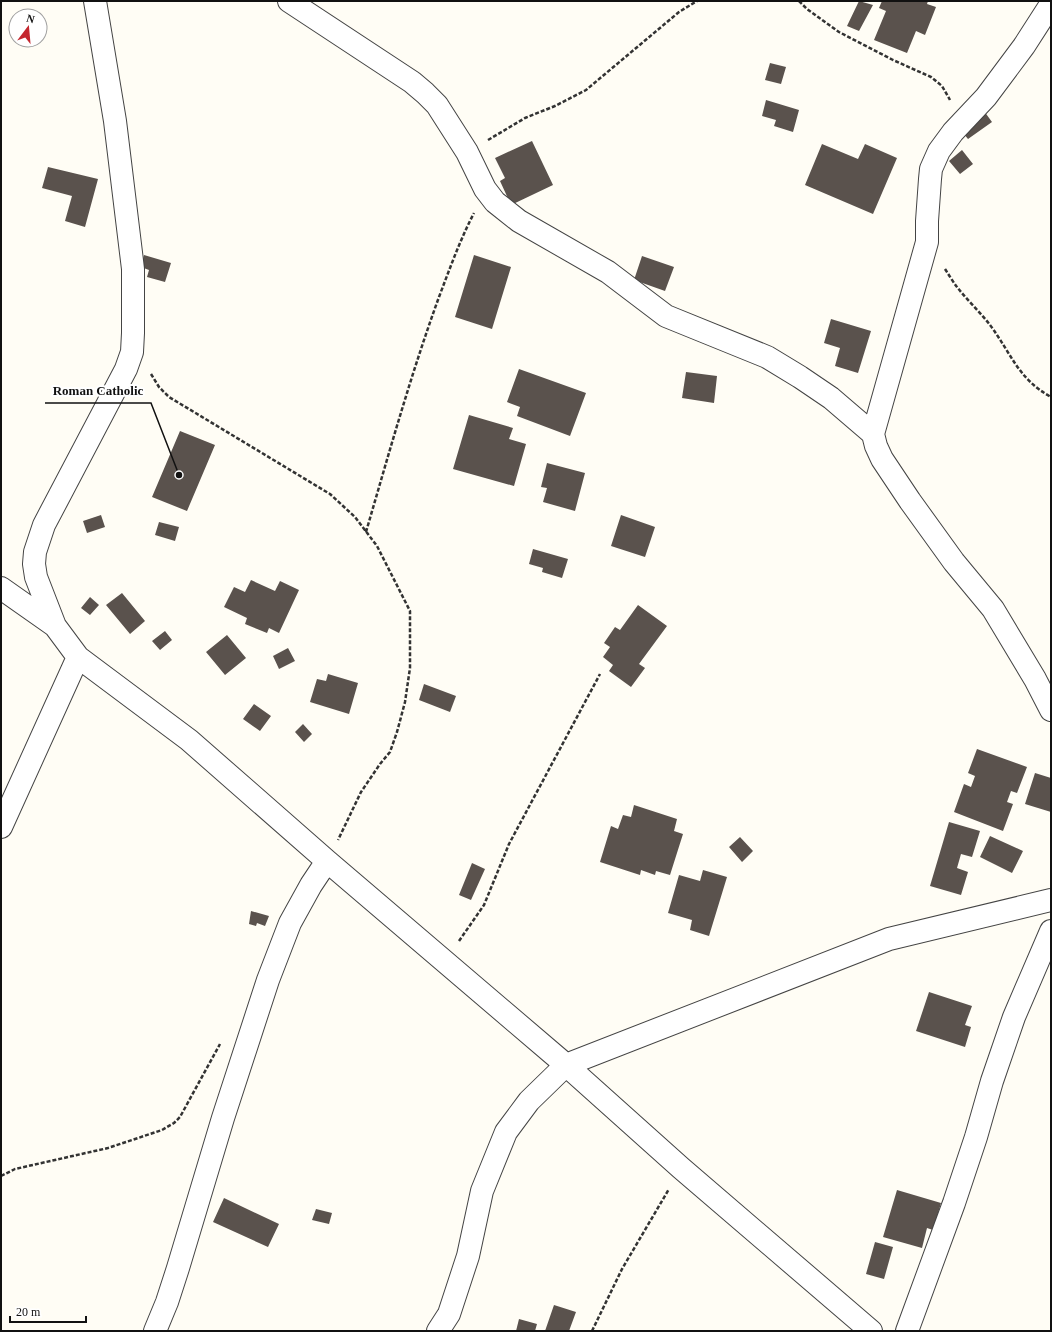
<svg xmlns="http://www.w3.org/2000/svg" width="1052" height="1332" viewBox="0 0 1052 1332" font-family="'Times New Roman',serif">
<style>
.building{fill:#5a524d}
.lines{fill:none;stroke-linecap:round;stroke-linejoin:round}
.street-casing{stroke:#444;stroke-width:24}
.path{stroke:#333;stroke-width:2.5;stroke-dasharray:4 2;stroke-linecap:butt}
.street{stroke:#fff;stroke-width:22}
.leader{fill:none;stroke:#111;stroke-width:1.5}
.callout-dot{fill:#111;stroke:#fff;stroke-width:1.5}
.callout-label{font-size:13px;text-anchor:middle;font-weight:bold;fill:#111;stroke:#fff;stroke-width:4;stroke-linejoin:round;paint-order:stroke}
</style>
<rect width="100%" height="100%" fill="#fffdf5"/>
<path class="building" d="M859,1L873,5L859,31L847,26Z
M882,1H928L927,4L936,7L925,35L916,31L907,53L874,40L886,11L879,8Z
M770,63L786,67L781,84L765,80Z
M766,100L799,110L793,132L774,126L776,120L762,116Z
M984,111L992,122L968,139L959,128Z
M532,141L553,185L511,205L500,181L505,178L495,158Z
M822,144L858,159L865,144L897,158L873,214L805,185Z
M962,150L973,164L960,174L949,161Z
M48,167L98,179L85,227L65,221L72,196L42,188Z
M144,255L171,263L165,282L147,277L149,270L141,267Z
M474,255L511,267L492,329L455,317Z
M642,256L674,267L665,291L634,280Z
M831,319L871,331L858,373L835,366L840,348L824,343Z
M519,369L586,393L570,436L517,416L520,407L507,402Z
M686,372L717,376L714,403L682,398Z
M469,415L513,428L509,439L526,444L514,486L453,469Z
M180,431L215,445L187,511L152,497Z
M547,463L585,473L575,511L543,502L547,488L541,487Z
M101,515L105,527L87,533L83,521Z
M621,515L655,527L645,557L611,546Z
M159,522L179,527L175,541L155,535Z
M533,549L568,559L562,578L542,572L543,568L529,564Z
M251,580L275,591L280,581L299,590L279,633L269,628L267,633L245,624L247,618L224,607L234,587L245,592Z
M122,593L145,621L130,634L106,605Z
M90,597L99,605L90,615L81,608Z
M638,605L667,626L639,664L645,668L631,687L609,671L613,665L603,657L610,647L604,643L615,627L620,630Z
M165,631L172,640L160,650L152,641Z
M227,635L246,658L225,675L206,652Z
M288,648L295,661L279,669L273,656Z
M328,674L358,683L349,714L310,702L317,679L326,681Z
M424,684L456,696L450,712L419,700Z
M254,704L271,716L260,731L243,719Z
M303,724L312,734L304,742L295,732Z
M977,749L1027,767L1017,793L1011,791L1007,802L1013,804L1003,831L954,812L964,784L971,787L975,776L968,773Z
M1035,773L1051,778V812L1025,804Z
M634,805L677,819L674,831L683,834L670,875L656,871L655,875L641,870L640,875L600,862L611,826L618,829L623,815L631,817Z
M949,822L980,831L972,857L961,854L957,868L968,872L961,895L930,886Z
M990,836L1023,851L1012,873L980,857Z
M740,837L753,851L742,862L729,847Z
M472,863L485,869L471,900L459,895Z
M703,870L727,877L709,936L690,930L692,920L668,913L679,875L700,881Z
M251,911L269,916L265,926L257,923L256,926L249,924Z
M929,992L972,1006L965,1025L971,1027L965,1047L916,1031Z
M897,1190L941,1203L933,1230L927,1228L922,1248L883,1237Z
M224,1198L279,1224L268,1247L213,1222Z
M316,1209L332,1213L329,1224L312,1220Z
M875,1242L893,1247L884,1279L866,1274Z
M554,1305L576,1312L569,1331H545Z
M519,1319L537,1324L535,1331H516Z"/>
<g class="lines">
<g class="street-casing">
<path id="street" d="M95,1L115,121L133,269V333L132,352L126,369L44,525L35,552L34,564L36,577L55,626L78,657L189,740L327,861L566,1065L681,1168L871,1331
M289,1L412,82L425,93L437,105L467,152L485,189L495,202L519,221L608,272L666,316L767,357L800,377L831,398L873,434
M1051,4L1024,46L986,97L953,132L939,151L931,169L930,179L927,221V242L873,434L876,446L882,459L910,501L954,562L993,609L1035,679L1051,710
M1,588L55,626
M1,827L78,657
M155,1331L167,1302L178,1268L223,1118L268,980L290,923L311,885L327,861
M438,1331L449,1314L468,1256L482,1191L506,1132L529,1101L566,1065L889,939L1051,900
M907,1331L954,1203L976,1137L992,1081L1014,1017L1051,931"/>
</g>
<path class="path" d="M799,1L807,9L839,32L893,60L931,77L942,86L950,100
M488,140L525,118L555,106L586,90L679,12L697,1
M945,269C949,275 953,282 957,287C967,300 980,312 990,325C1011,353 1018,379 1051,397
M151,374L159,387L169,397L330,494L355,517L377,546L410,611V668L405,702L397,732L390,752L380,764L361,792L338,840
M366,532C389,453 411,374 439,297C450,268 460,240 474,213
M459,941L484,905L509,844L600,674
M1,1176L15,1169L108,1148L162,1130L174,1123L180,1117L220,1044
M592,1331L622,1269L669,1189"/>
<use href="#street" class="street"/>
</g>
<path class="leader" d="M179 475L151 403H45"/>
<circle class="callout-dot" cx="179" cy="475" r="4"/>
<g class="callout-label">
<text x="98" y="395">Roman Catholic</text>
</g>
<rect width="1052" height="1332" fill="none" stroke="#111111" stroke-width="4"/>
<g transform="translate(28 28) rotate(16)"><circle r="19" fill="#ffffff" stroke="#a0a0a0"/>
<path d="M0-3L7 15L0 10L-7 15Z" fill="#c4262e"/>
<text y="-6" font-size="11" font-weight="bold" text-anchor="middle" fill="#111111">N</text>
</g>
<path d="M10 1316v6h76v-6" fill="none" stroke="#111111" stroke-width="2"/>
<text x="16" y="1316" font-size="12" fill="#111111" stroke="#ffffff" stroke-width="3" paint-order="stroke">20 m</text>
</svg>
